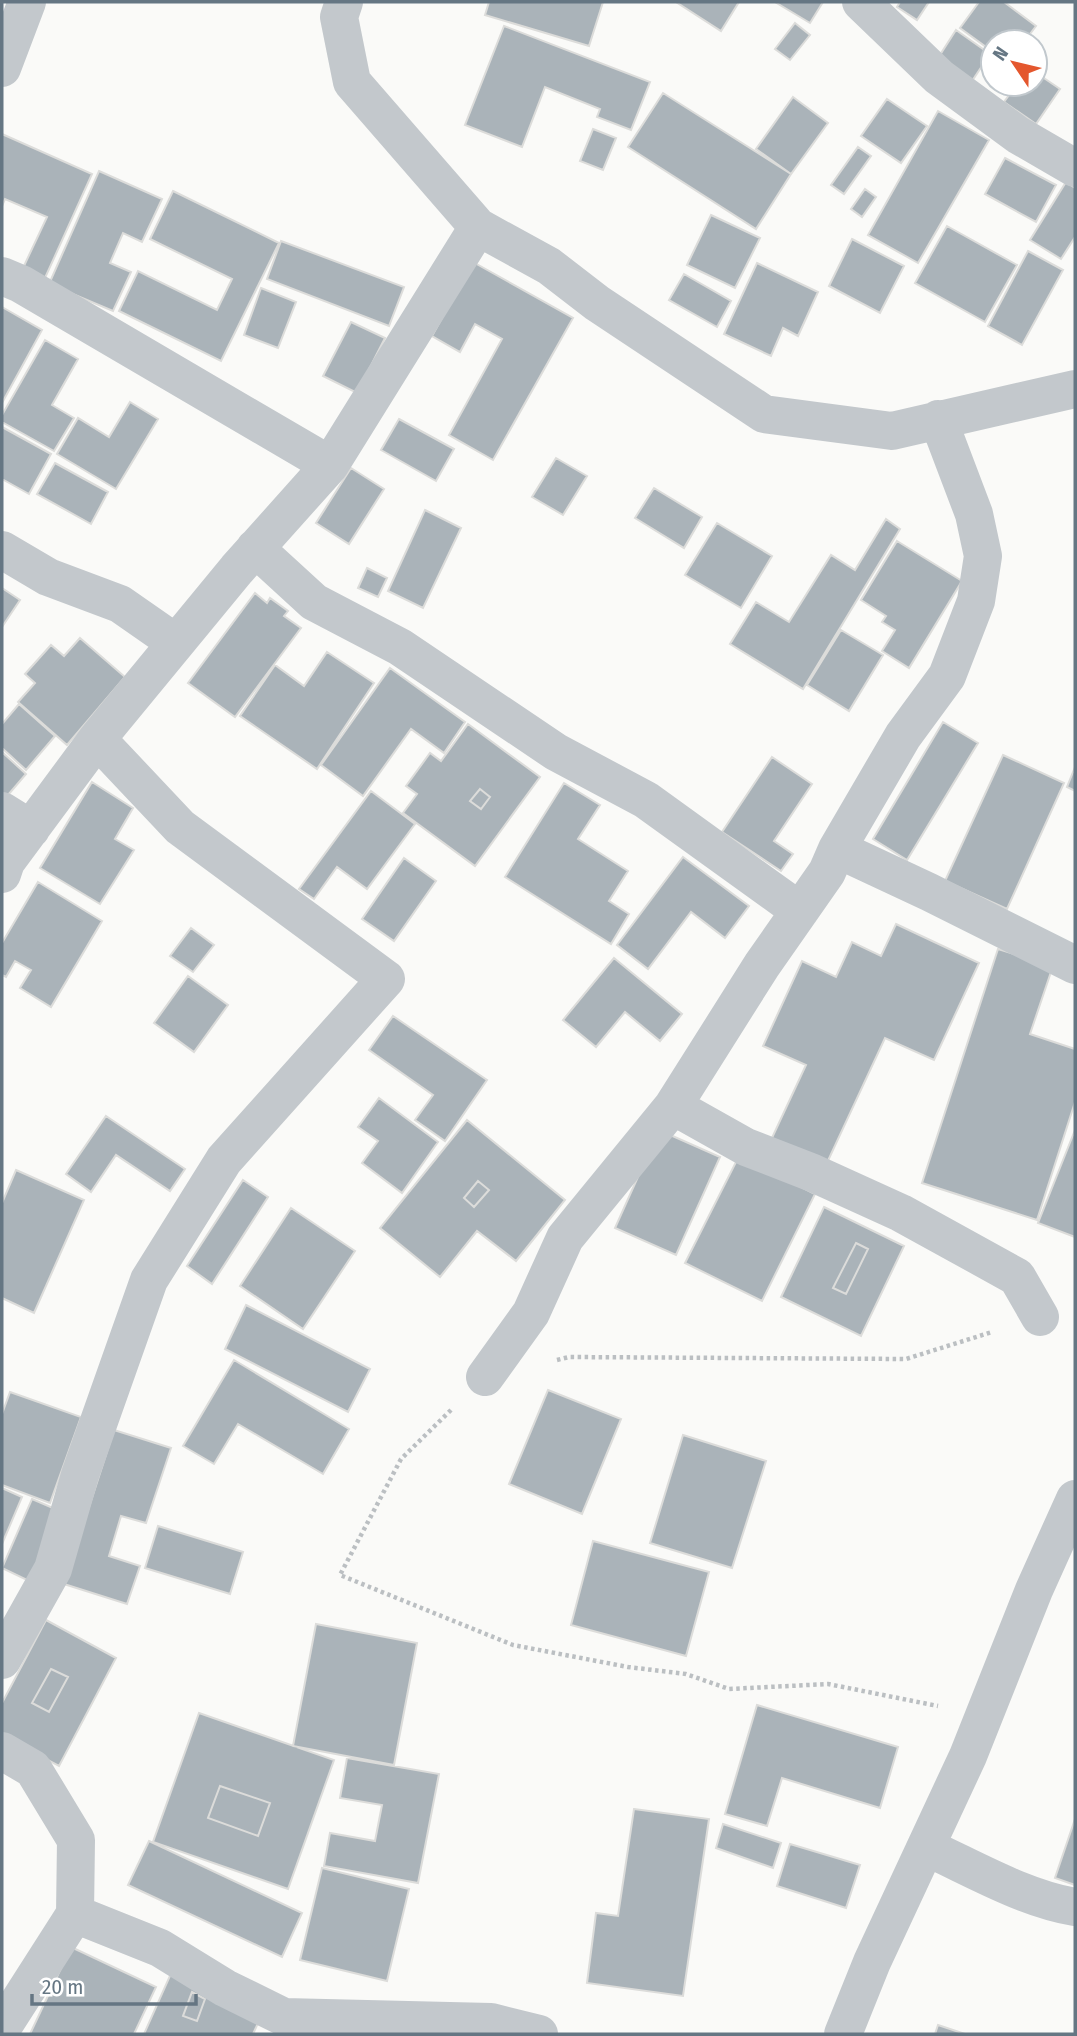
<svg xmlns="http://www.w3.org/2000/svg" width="1077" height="2036" viewBox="0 0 1077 2036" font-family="'Fira Sans Condensed',sans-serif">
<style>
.building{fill:#aab3b9;stroke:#dcdcda;stroke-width:2;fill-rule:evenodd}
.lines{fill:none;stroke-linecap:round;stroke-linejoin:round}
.path{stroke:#bbbfc2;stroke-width:4.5;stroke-dasharray:3.5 3.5;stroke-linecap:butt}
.minor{stroke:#c3c8cc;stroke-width:38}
</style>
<rect width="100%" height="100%" fill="#fafaf8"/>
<path class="building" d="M489,2H603L589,46L485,15Z
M676,2H739L721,31Z
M775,2H823L810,23Z
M900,2H929L917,20L897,7Z
M979,2H1004L1036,26L1024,42H993V52L960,28Z
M795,23L810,35L790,60L775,49Z
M504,26L650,82L631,130L597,117L600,109L545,87L522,147L465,125Z
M956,30L990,54L972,81L938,58Z
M1035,72L1060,89L1036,124L1004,102L1017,84H1035Z
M663,93L791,174L756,229L628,147Z
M793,97L828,123L791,174L756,149Z
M887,99L927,126L901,163L861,136Z
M938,111L989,140L918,263L868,235Z
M593,129L616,138L603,170L580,161Z
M2,134L92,174L45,278L23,268L47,217L5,199L2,206Z
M858,147L871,156L844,194L831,185Z
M1005,158L1056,185L1036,222L985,194Z
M99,171L162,199L142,242L123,233L110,263L131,272L113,311L49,284Z
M1066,182L1075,188V237L1061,259L1030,240Z
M865,189L876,197L862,217L851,209Z
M173,191L279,243L221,361L119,311L138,271L217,310L232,279L150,239Z
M711,215L760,238L735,288L687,265Z
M947,226L1017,265L985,322L915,283Z
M852,239L904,266L880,313L829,286Z
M281,241L404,287L389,326L267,279Z
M1028,251L1063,270L1022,345L988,326Z
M473,262L573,318L493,460L449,435L502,339L475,324L460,352L432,336Z
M757,263L818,292L798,336L783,328L771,356L724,334Z
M684,274L731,301L717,327L669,300Z
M261,288L296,302L278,348L244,335Z
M2,307L42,330L2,403Z
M351,322L385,338L357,393L323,376Z
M45,340L78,359L52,405L74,418L54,451L2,422V415Z
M130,402L158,419L116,489L57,454L78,418L109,437Z
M399,419L454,449L436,481L381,450Z
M2,427L51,454L29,494L2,479Z
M556,458L587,476L563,515L532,497Z
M55,463L108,492L91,524L37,494Z
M351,468L384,489L349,544L316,523Z
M654,488L702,517L684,548L635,518Z
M425,510L461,528L423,608L388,591Z
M886,519L900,529L803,689L730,644L756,602L789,622L831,555L855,570Z
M717,523L772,556L741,608L685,575Z
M897,541L962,581L909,668L882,651L895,630L882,622L886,616L861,600Z
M367,568L387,578L378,597L358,588Z
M2,588L20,600L2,627Z
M255,593L267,603L270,598L288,611L284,616L301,628L235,717L188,683Z
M841,630L883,655L849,711L807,685Z
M80,638L125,677L67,745L18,702L35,683L25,674L51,645L64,656Z
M327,652L374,683L317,769L240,716L275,665L304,686Z
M390,668L465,722L444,753L411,729L363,796L321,765Z
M19,704L55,736L26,770L2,748V724Z
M943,722L978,743L907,860L873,839Z
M468,724L540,777L475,866L403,813L417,794L406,786L430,753L441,761ZM480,789L490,797L481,809L470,801Z
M2,752L26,774L2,802Z
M1003,755L1064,783L1007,909L945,881Z
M772,757L812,784L774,841L793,854L781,871L722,832Z
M1075,767V791L1067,787Z
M92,782L133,808L115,839L134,850L100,904L40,868Z
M564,783L600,805L578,839L628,871L609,901L629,914L611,944L505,877Z
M480,789L490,797L481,809L470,801Z
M371,791L415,824L367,889L337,867L314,899L299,889Z
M683,857L749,906L725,938L691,912L648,969L617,945Z
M404,858L436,881L394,941L362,919Z
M38,882L102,921L51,1007L20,988L31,970L15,961L6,977L2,975V943Z
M896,924L979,963L934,1060L885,1038L826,1165L771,1140L806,1065L763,1046L802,961L836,977L852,942L881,956Z
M191,928L214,945L193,972L170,956Z
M998,949L1053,966L1030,1034L1075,1049V1102L1037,1220L922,1183Z
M614,958L682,1014L660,1041L625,1012L596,1047L563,1020Z
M188,976L228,1005L194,1052L154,1023Z
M393,1016L487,1080L445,1141L415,1120L433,1095L369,1050Z
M379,1098L438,1142L402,1193L362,1163L378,1141L358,1127Z
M106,1116L185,1169L170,1191L116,1155L91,1192L66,1174Z
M467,1120L565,1200L516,1261L477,1231L440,1277L380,1228ZM478,1181L489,1190L474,1207L464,1198Z
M659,1130L720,1157L676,1255L615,1228Z
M1075,1130V1237L1038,1223Z
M739,1156L815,1194L762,1301L685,1263Z
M16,1170L84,1200L34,1313L2,1298V1203Z
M243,1180L268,1197L212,1284L187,1266Z
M478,1181L489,1190L474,1207L464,1198Z
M824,1207L904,1246L861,1336L781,1297ZM856,1243L868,1249L846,1294L833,1288Z
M291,1208L355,1251L303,1329L240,1286Z
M856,1243L868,1249L846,1294L833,1288Z
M246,1305L370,1369L348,1412L225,1349Z
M234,1360L349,1429L323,1474L238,1424L214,1464L183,1446Z
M548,1390L621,1419L582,1514L509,1484Z
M10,1392L81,1417L50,1503L2,1485V1414Z
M114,1430L171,1448L146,1523L121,1516L109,1556L140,1566L127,1604L64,1584Z
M683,1435L766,1461L732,1568L650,1543Z
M2,1488L22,1497L2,1544Z
M32,1499L60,1511L29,1581L2,1568Z
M158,1526L243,1552L230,1594L145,1568Z
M593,1541L709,1572L686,1656L571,1625Z
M46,1620L116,1658L59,1766L2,1736V1703ZM51,1669L68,1677L49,1712L32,1703Z
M316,1624L417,1643L394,1765L293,1746Z
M51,1669L68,1677L49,1712L32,1703Z
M757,1705L898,1747L880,1808L782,1778L767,1826L725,1814Z
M199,1713L334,1760L288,1889L153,1842ZM220,1786L270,1803L258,1836L208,1818Z
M347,1758L439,1774L418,1883L324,1866L330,1833L375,1841L382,1805L340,1798Z
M220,1786L270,1803L258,1836L208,1818Z
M634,1809L709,1819L683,1996L587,1983L596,1913L618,1916Z
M1075,1819V1885L1055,1878Z
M723,1824L781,1843L773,1868L716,1848Z
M149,1841L302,1913L282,1957L128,1885Z
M790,1844L860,1865L846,1908L777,1886Z
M322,1868L409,1889L387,1981L300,1960Z
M71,1947L156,1987L134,2034H30Z
M173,1969L264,2010L253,2034H144ZM192,1992L205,1999L197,2021L183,2016Z
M192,1992L205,1999L197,2021L183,2016Z
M938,2025L965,2034H935Z"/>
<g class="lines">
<path class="path" d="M557,1360L569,1357L906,1359L992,1332
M451,1410L401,1459L340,1575L513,1645L628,1667L686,1674L729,1689L828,1684L938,1706"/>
<path class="minor" d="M861,2L939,77L1018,135L1075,168
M2,68L27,2
M478,227L549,266L597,303L764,414L892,431L1075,389
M2,276L21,284L330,465
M255,548L314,602L400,647L556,752L646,800L800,911
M2,550L48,577L120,604L176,643
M2,811L31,829
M837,849L929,892L1075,965
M2,874L6,862L97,739L237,569L330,465L478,227L352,82L339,17L344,2
M673,1106L746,1147L813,1173L901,1213L1017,1277L1040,1317
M485,1377L531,1313L565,1238L673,1106L762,965L827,872L837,849L903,736L947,676L976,601L983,556L974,514L938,419
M2,1660L53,1569L80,1475L149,1280L224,1160L386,979L180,827L97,739
M2,1751L33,1769L76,1840L75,1914L160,1948L225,1988L284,2017L491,2022L539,2034
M926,1847C974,1869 1023,1898 1075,1907
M2,2028L75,1914
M843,2034L872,1962L968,1756L1034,1590L1075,1499"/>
</g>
<rect width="1077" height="2036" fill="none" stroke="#657683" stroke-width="7"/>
<g transform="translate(1014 63) rotate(305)"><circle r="33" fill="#ffffff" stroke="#c1c8cd" stroke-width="2"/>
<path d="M0-5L12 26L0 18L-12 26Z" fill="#e4572e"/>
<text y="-10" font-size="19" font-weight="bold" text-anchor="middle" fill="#657683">N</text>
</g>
<path d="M32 1994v10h164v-10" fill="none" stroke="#657683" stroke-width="3.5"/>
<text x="42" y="1994" font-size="21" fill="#657683" stroke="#ffffff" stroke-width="5" paint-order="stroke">20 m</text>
</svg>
